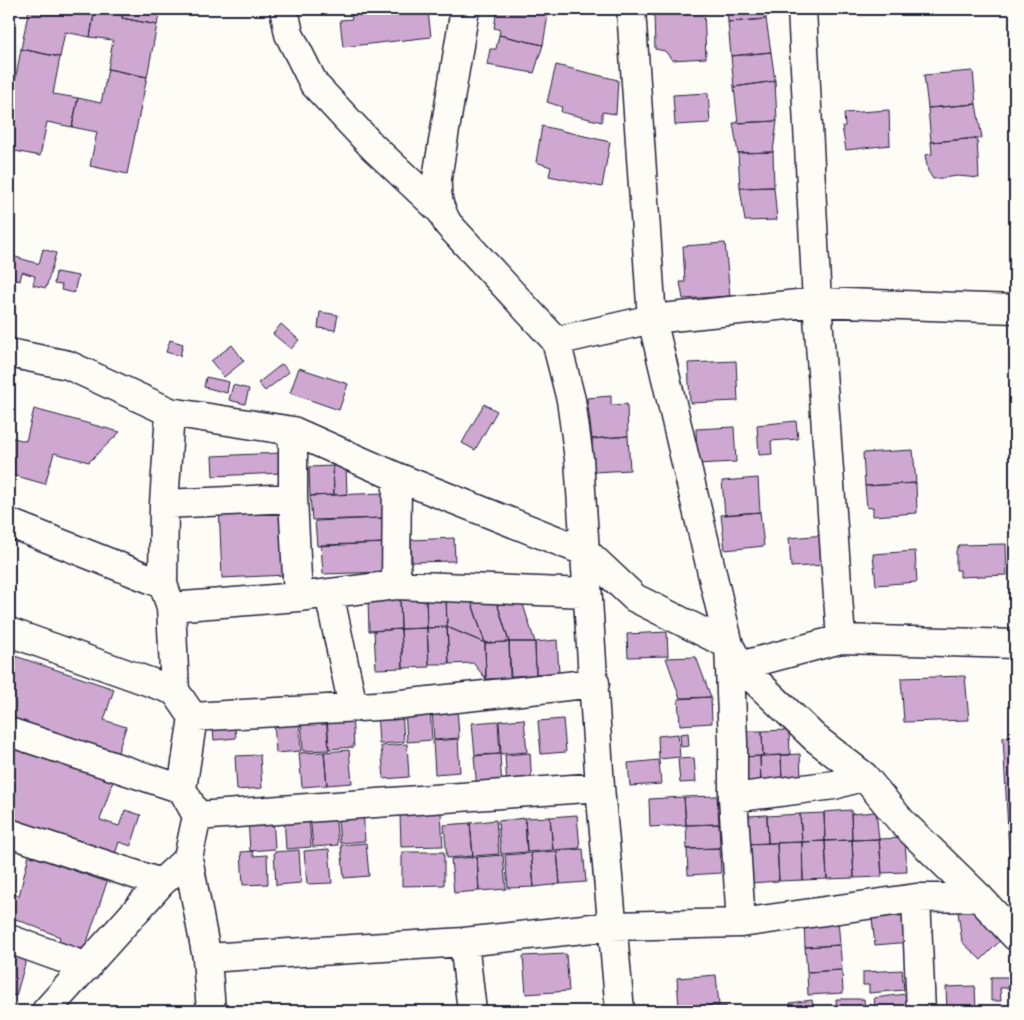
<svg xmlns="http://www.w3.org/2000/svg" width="1024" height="1020" viewBox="0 0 1024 1020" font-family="Dekko,sans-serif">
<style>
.building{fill:#cea8d0;stroke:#22223b}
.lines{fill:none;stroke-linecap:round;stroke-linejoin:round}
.minor-casing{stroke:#22223b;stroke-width:31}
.minor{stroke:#fdfcf7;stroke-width:28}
</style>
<rect width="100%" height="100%" fill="#fdfcf7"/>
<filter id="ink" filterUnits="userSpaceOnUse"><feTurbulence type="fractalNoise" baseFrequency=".02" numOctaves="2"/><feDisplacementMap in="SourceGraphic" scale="10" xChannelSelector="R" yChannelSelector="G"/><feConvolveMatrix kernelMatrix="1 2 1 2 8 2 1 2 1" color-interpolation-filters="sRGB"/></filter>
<g filter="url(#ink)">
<path class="building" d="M29,9H95L90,37L65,32L60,57L21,49Z
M95,9H123L122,18L157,25L147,77L108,69L113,40L90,37Z
M123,9H160L157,25L122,18Z
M350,9H442V10L428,11L431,37L343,47L340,20L352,19Z
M497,9H549L543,45L499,35L500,30L494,28Z
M727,9H766V19L728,22Z
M704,11L706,58L672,60L665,51L655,49L654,13Z
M766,19L771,52L731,56L728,22Z
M499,35L543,45L534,73L487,65L490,49H496Z
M21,49L60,57L53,94L78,98L72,127L47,122L40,156L10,150L9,145V114Z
M771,52L775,81L734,87L731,56Z
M556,65L618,80L616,114L602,112V122L561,112L562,107L547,102Z
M108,69L147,77L127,174L90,166L97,132L72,127L78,98L101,103Z
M973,71L976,104L928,108L924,75Z
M775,81L777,121L738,123L734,87Z
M708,93L710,123L675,125L673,95Z
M976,104L982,138L931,142L928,108Z
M889,110L890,145L846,150L842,127L845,126L844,113Z
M777,121L773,152L738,153L733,123Z
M542,126L610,142L602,187L549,176L551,167L536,162Z
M977,138L979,178L958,176L933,179L928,171L925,155L932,154L931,142Z
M773,152L774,187L740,188L738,153Z
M774,187L777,220L745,221L740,188Z
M725,243L730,296L683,299L680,282H685L683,246Z
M43,249L56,253L46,288L33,285L35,276L22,272L20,281L9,278V255L39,264Z
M56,272L78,276L74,293L61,290L62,285L54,284Z
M320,312L338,315L335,330L318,328Z
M281,324L299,340L291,349L273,334Z
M170,340L183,344L180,356L166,352Z
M232,345L244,361L224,377L211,361Z
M736,361L738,401L690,403L688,363Z
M282,364L289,372L265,391L258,383Z
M299,368L348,384L339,410L290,393Z
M206,377L229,382L227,393L204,387Z
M233,385L249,389L245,404L229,400Z
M611,396V405L627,404L628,436L592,439L587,398Z
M484,404L497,411L475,450L462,443Z
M34,409L120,432L89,462L54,453L45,484L9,474V437L26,441Z
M796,421L798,439L771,441L772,454L759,455L757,425Z
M734,427L736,462L697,464L696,429Z
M628,436L630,470L594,472L592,439Z
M913,450L916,483L865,486L863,453Z
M281,453L282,473L213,476L212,456Z
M333,466H346L347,494L334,495Z
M333,466L334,495L310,496L309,467Z
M758,478L760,512L725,515L722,481Z
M916,483L917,513L873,516V507L867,508L865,486Z
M383,493L384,518L312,520L310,496Z
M283,502L286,575L222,578L219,505Z
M760,512L764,546L725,550L721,515Z
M384,518L386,543L317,546L315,521Z
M825,535L828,565L791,567L789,538Z
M454,538L455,561L412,562L411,540Z
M386,543L387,572L323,574L321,545Z
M1006,544L1007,575L960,577V570H956V551L959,545Z
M915,551L917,582L876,585L873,554Z
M519,592L535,642H509L494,593Z
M494,593L509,642L485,643L469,594Z
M469,594L485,643L447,627L446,595Z
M446,595L447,627L427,628L426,596Z
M426,596L427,628L401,629L400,597Z
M400,597L401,629L369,631L368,599Z
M447,627L485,643L486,679L473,663L449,664Z
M447,627L449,664H429L427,628Z
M427,628L429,667L403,668L401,629Z
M401,629L403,668L376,669L374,631Z
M667,632L668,656L628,657L627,634Z
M557,640L559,673L536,674L535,642Z
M509,642H535L536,675L510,676Z
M509,642L511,678L486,679L485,643Z
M9,654L114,689L104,720L126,727L117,755L9,719Z
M696,657L711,697L680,698L666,658Z
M965,676L969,720L904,722L901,678Z
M711,697L712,723L680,725L678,699Z
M457,705L459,738L434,740L432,707Z
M430,707L432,740L407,742L405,708Z
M402,709L404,742L379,744L377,711Z
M352,714L354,747L329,749L327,716Z
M326,717L329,750L303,751L301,718Z
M299,718L301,751L276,753L274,720Z
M524,719L527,752L501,754L499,721Z
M563,719L566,752L541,754L538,721Z
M498,721L500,754L475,755L472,723Z
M235,728L236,738L214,740L213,730Z
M789,730L790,755L763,756L762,731Z
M739,731H762L763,756L740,757Z
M688,733L689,746L681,747L680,734Z
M678,734L680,757L659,759L658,736Z
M1015,735V849L1009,850L1003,737Z
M458,739L460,772L435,774L433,741Z
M407,744L409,777L384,779L381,746Z
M13,749L113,781L100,820L119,826L125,810L141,815L131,846L119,842L114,857L9,824V763Z
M349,750L352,783L327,785L324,752Z
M324,752L327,785L302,787L299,753Z
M530,753L532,786L507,788L505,755Z
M500,754L502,788L477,789L474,756Z
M800,754L801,778L782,779L781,755Z
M260,755L262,788L237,790L235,756Z
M781,755L782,782L761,783L760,756Z
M760,756L761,783L741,784L740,757Z
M694,758L696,782L680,783L678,759Z
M659,760L661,784L630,786L628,763Z
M717,796L719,824L686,825L684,797Z
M684,797L686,825L650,827L649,799Z
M363,808L365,841L340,843L337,810Z
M851,810L852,840L825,841L824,812Z
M335,812L338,845L313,847L310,814Z
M876,812L879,839L852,840L851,814Z
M441,813L443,846L401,847L400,814Z
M824,813L825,841L802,842L800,814Z
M309,814L311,847L286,849L284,816Z
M800,814L802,842L768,843L767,816Z
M577,815L580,848L553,850L550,817Z
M767,815L768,843L748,844L747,816Z
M273,816L275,849L250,851L248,818Z
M550,817L553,850L527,852L525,818Z
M525,818L527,852L501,854L498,821Z
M496,820L499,854L473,856L470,823Z
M470,823L473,856L447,858L444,825Z
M719,824L720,848L687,849L686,825Z
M905,838L907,872L882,873L879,839Z
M879,839L882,877L854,878L852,840Z
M852,840L854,878L827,879L825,841Z
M825,841L827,879L803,880L802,842Z
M802,842L803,880L779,881L777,843Z
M366,843L369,876L344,878L341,845Z
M777,843L779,881L750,883L748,844Z
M720,848L721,873L688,875L687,849Z
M329,849L332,883L307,884L304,851Z
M583,849L586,882L560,884L557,851Z
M299,850L301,883L276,885L274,852Z
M253,851V856L267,855L268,884L243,885L241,852Z
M557,851L560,884L534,887L531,853Z
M402,852H444V885L402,886Z
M531,853L534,887L508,888L505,855Z
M29,855L107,882L83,954L57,947L60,937L16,919L11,930L9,929V892L19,896Z
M503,855L506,889L479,891L477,857Z
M477,857L479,891L454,893L451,859Z
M957,904H971L1005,936L981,960L962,942Z
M909,915L911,942L875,945L872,918Z
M838,919L840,945L805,947L804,921Z
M840,945L842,970L807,972L805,947Z
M9,952L27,957L16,996L9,994Z
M566,954L569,991L526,994L523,956Z
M842,970L843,993L808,995L807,972Z
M902,970L904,990L869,993V985H863V972Z
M716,975L719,1005L679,1008L677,978Z
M991,977H1015V1001V988H1000L1001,1001H991Z
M975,986L976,1011H947L946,987Z
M914,993L916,1011H876L874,998Z
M836,999H864L865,1011H837Z
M812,1000L814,1011H791L790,1003Z
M726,1006L727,1011H677V1010Z"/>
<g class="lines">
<g class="minor-casing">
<path id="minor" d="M284,9L289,34L314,84L373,147L440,210
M465,9L437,178C436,197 439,208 448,224L556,341L571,400L579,459L600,787L620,1011
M631,9L652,319L729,645L733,742V798L741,923
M802,9L817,302L841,639
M556,341L652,319L817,302L1015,309
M9,353L68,365L170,412L293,431L397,477L586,552L635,598L729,645L740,666L815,738L864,776L902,822L979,897L1015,936
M170,412L164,504L163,584L171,607L175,691L193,717L182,789L197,816L188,858L207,958L211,1011
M293,431V498L298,597
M164,504L293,498
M9,523L163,584
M396,585L397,477
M329,593L353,707
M171,607L298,597L396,585L587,593
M9,632L175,691
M740,666L841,639L1015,644
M193,717L392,705L595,683
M9,732L182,789
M733,798L834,785L864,776
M197,816L600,787
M9,833L161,883
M916,898L921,1011
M9,939L87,967
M464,942L472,1011
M207,958L464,942L611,926L741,923L916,898L979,897
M46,1011L161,883L188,858"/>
</g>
<use href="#minor" class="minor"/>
</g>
</g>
<rect width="1024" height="1020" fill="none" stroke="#fdfcf7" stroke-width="30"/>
<rect x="15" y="15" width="994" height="990" fill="none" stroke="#22223b" stroke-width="2" filter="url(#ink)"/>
</svg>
